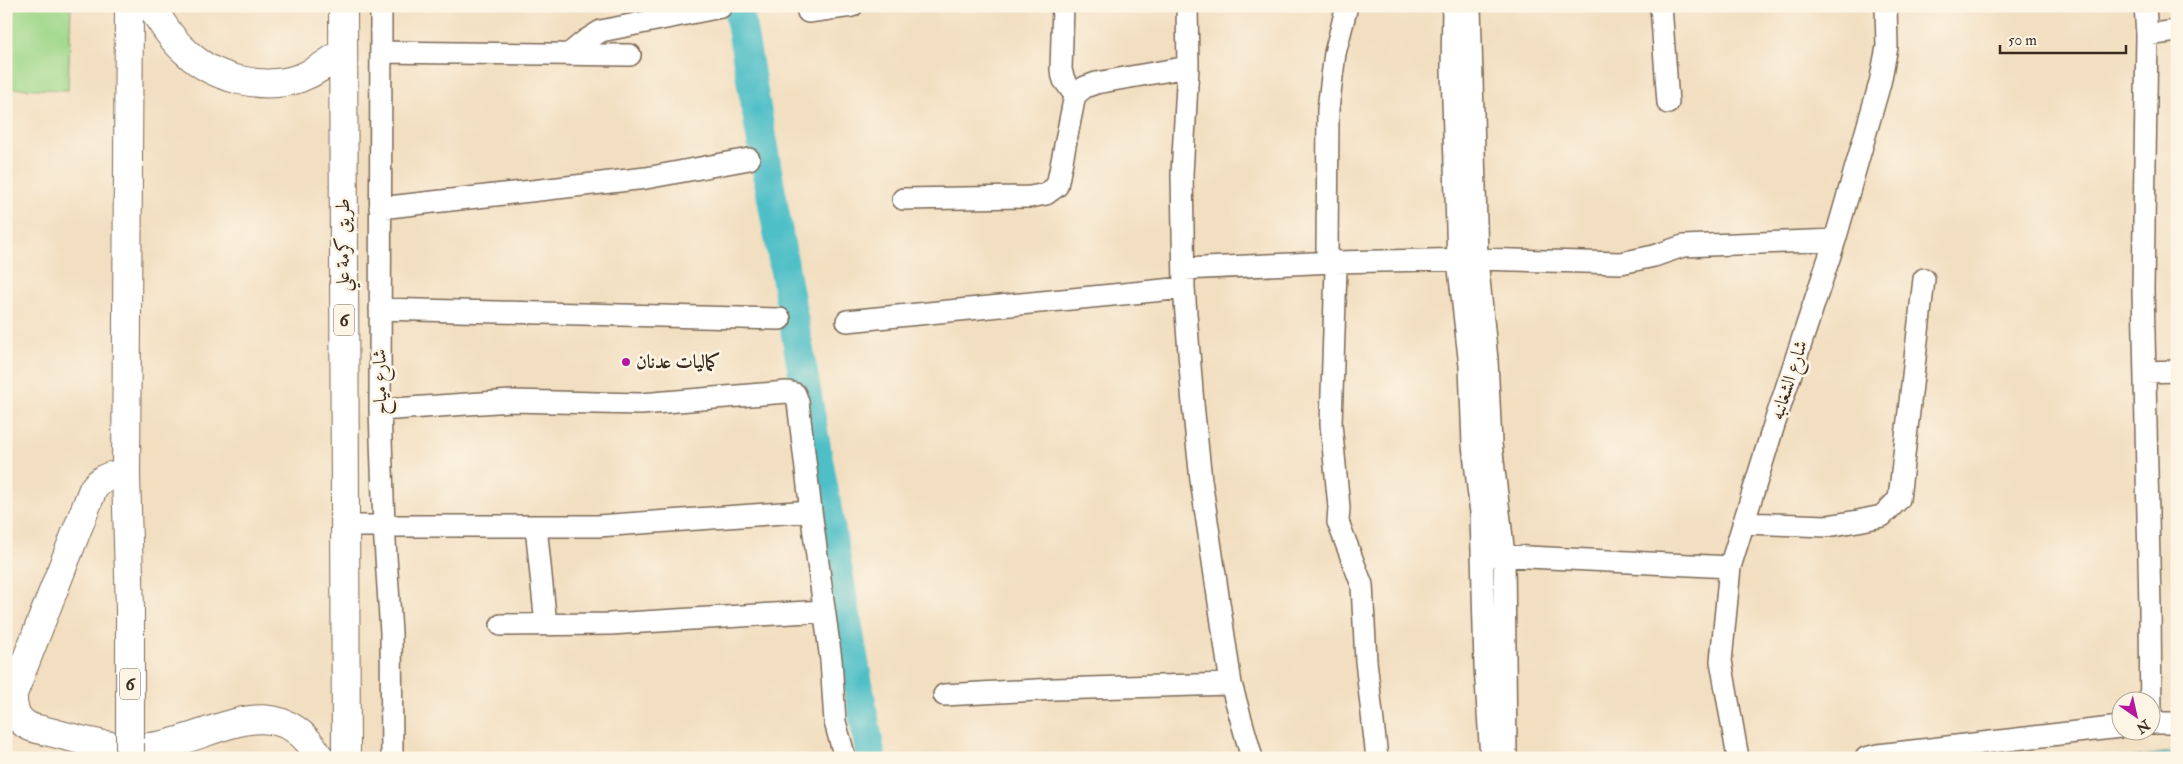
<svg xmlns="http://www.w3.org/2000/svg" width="2183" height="764" viewBox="0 0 2183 764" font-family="'IM FELL Double Pica',Amiri,serif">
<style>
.green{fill:#9ed789;stroke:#6c8054}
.water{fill:#50bfc7;stroke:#467472}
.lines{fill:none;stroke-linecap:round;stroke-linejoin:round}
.river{stroke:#50bfc7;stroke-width:30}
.minor-casing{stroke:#7b6957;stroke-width:24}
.highway-casing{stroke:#7b6957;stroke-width:30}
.minor{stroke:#fff;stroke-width:21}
.highway{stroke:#fff;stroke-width:28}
.highway-bridge-casing{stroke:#7b6957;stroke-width:30;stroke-linecap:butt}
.highway-bridge{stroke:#fff;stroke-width:28}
.poi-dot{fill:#b5179e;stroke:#fcf5e5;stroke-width:2}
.labels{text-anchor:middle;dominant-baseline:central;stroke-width:5;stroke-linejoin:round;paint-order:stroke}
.shield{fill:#fcf5e5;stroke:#75675a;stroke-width:1}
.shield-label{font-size:18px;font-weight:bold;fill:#3b2a1e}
.street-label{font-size:19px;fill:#3b2a1e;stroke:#fcf5e5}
.poi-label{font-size:19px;font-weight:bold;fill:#3b2a1e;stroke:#fcf5e5;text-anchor:start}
</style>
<rect width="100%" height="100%" fill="#fcf5e5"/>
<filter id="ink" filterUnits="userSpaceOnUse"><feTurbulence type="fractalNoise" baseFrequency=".02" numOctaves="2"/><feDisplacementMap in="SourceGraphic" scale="10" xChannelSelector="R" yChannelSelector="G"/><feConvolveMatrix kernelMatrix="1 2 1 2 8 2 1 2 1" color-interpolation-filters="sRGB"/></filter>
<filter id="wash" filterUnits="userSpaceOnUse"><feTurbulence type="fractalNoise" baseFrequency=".0096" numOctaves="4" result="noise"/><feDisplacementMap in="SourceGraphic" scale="20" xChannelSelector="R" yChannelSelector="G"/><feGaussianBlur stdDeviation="1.12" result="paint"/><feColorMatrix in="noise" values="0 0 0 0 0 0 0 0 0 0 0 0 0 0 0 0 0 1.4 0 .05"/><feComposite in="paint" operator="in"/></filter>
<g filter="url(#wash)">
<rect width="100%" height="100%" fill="#f2dec0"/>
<path class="green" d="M6,6H71L68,90L6,88Z"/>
<path class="water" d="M2177,751V758H2128Z"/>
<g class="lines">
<path class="river" d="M738,6L871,758"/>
</g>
</g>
<g filter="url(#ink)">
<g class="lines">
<g class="minor-casing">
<path id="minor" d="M381,6L380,410L384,526L391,633L392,758
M1063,6L1061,70L1064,80L1075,95
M1187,6L1188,67L1182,174L1184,288L1193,404L1201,480L1231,684L1252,758
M1347,6L1335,53L1328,109L1327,256L1334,262L1336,269L1331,424L1339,507L1338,522L1362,585L1366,661L1377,758
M1453,6L1452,69L1458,260L1470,366L1473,445L1481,513L1485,666L1491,758
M1470,6L1477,259L1621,263L1654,256L1683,246L1835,240
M1661,6L1668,103
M2145,6L2147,35L2143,289L2150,607L2151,723
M808,12L852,6
M2147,35L2177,31
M381,52L630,55
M569,54L585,41L601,31L721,7
M903,199L1030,197L1046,194L1057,186L1075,95L1085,87L1096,83L1188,67
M380,208L646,178L749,159
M1184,269L1334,262L1477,259L1487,360L1491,444L1504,555L1506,758
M380,309L780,319
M847,321L1184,288
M2145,372L2177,371
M380,410L511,401L641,404L787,392L795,394L798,402L811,511L831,660L835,722L845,758
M1743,523L1827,526L1858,521L1882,516L1899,499L1924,279
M344,526H598L811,511
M536,526L546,625
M1490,555L1730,567
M501,625L610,624L824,611
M944,695L1054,689L1231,684
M2150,723H2177
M1738,758L1721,661L1730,567L1772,431L1835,240L1880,83L1887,47L1886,6
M1866,758L1878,755L2120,727"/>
</g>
<g class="highway-casing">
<path id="highway" d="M129,6L126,475L130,610
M151,6C162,23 171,39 186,52C214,79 263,91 300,78C316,72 329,62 343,52
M343,6L346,758
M126,475C112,474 102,477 93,489L13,694C12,712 19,725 37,729C73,737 112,751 149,747C209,742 276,681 320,758"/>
</g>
<use href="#minor" class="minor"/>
<use href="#highway" class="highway"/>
<g class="highway-bridge-casing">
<path id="highway-bridge" d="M130,610V758"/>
</g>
<use href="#highway-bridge" class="highway-bridge"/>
</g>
</g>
<circle class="poi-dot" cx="626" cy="362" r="5"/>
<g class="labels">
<g class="shield">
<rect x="334" y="304.5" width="20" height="31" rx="4"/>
<rect x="120" y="668.5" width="20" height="31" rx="4"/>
</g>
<g class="shield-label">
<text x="344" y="320">6</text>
<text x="130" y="684">6</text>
</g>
<g class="street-label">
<text transform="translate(343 245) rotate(-90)">طريق كرمة علي</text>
<text transform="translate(1789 380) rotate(-72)">شارع الشغانبه</text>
<text transform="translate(380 382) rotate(-91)">شارع مياح</text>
</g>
<g class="poi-label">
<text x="636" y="362">كماليات عدنان</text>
</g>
</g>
<rect width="2183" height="764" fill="none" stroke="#fcf5e5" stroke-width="25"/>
<g transform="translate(2136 716) rotate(146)"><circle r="24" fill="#fcf5e5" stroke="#afa495"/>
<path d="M0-4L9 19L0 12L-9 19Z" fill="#b5179e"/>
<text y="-8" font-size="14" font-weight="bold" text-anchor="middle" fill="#3b2a1e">N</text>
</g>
<path d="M2000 45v8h126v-8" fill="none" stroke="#3b2a1e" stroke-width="2.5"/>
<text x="2008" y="45" font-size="15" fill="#3b2a1e" stroke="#fcf5e5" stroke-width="4" paint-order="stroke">50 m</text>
</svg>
